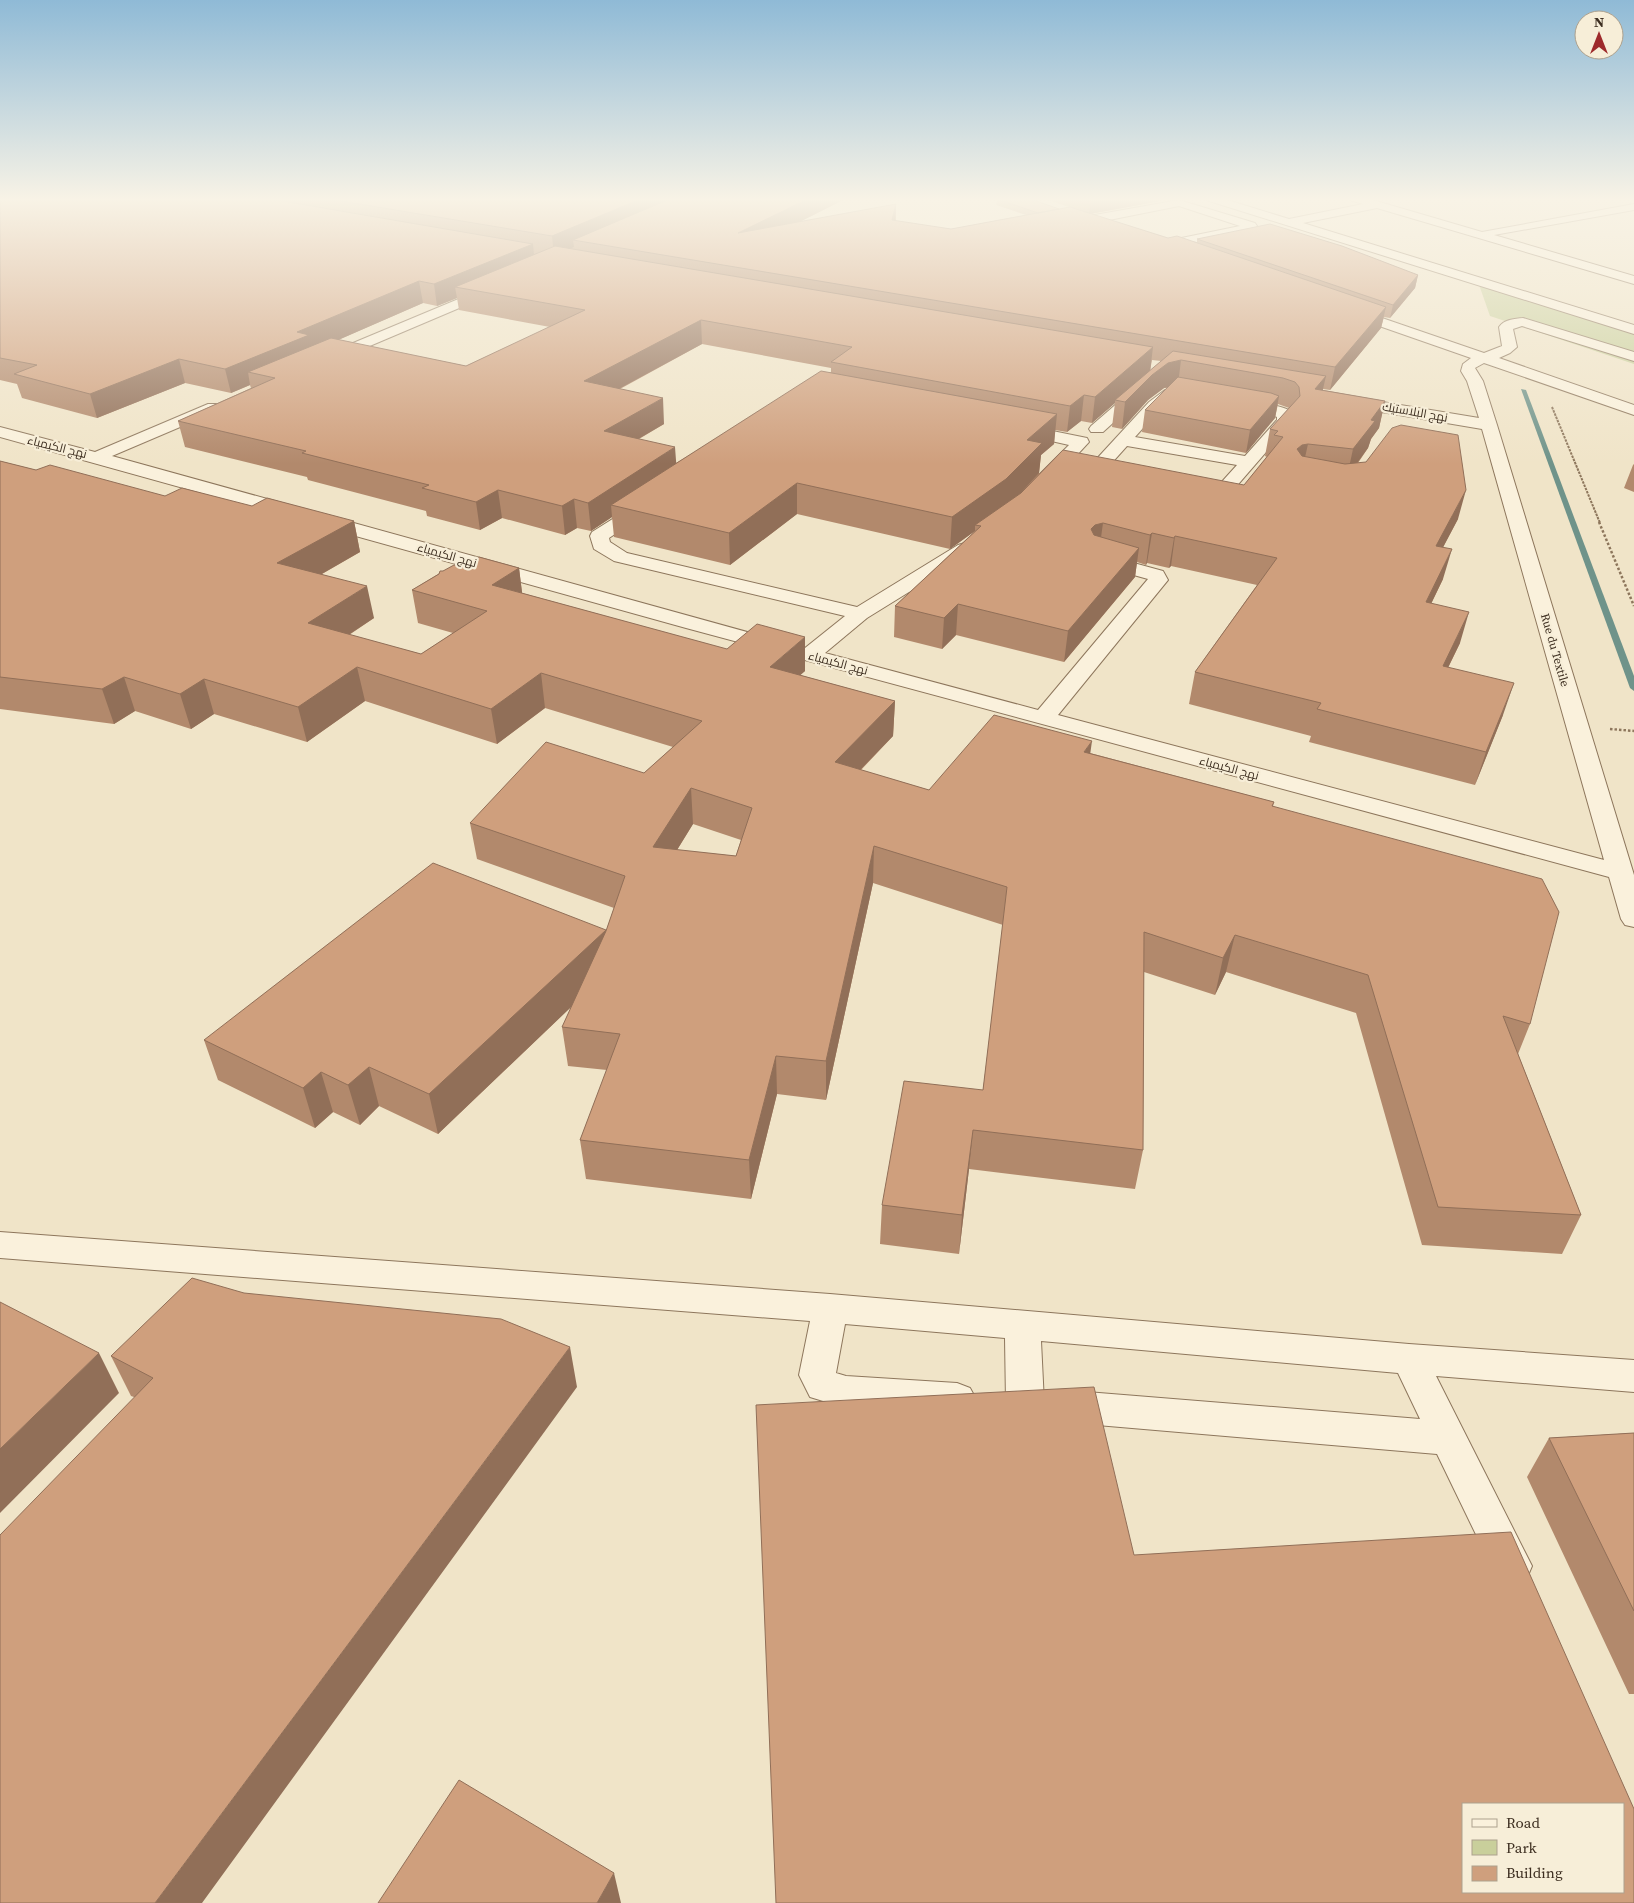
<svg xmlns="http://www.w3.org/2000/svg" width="1634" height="1903" viewBox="0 0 1634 1903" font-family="'Source Serif 4',Cairo,serif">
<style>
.green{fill:#c9cf9b}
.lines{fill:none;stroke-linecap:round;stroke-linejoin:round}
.stream{fill:#6f938a;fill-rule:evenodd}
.minor-casing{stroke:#8d765c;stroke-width:2}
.path-far1{stroke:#8d765c;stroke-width:2;stroke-dasharray:2.5 1;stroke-linecap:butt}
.path{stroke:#8d765c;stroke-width:2.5;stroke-dasharray:2.5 2;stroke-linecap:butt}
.minor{fill:#faf1dc;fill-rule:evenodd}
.wall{fill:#b2896c;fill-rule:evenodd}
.shaded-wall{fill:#916f58}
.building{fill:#cf9f7d;stroke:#916f58;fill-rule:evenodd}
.labels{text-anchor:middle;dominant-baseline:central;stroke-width:4.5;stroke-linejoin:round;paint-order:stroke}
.far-street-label{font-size:12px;fill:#3d2e20;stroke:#f7eed8}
</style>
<rect width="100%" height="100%" fill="#f0e4c8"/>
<path class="green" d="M1477,279L1634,327V364L1490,316Z"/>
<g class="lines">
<path class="stream" d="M1521,389L1526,390L1634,676V691L1630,688Z"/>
<g class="minor-casing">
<path id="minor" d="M1204,198H1221L1289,219L1363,204L1350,200L1348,198H1366L1482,232L1634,204V210L1494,235L1634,276V284L1377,208L1303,223L1634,325V334L1206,200Z
M1179,200L1255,223L1257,226L1253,231L1249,232L1161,250L1155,246L1157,243L1240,226L1179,206L1089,224L1083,220L1089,216Z
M492,285L497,286L499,289L497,292L332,362H322L320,359L322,356Z
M1347,306L1484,353L1502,346L1499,327C1505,319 1514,319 1523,318L1634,352V361L1522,326L1513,329L1517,347L1510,353L1499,358L1634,405V415L1484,363L1475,368L1483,381L1497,425L1634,875V927L1625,925L1621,919L1609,877L686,628L0,437V427L95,452L208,404H220L222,407L220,410L112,456L805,648L845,616L614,561L594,549L590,536L592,532L638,503L644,502L650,503L653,507L650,511L609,538L610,542L627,553L857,607L958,545L965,543L972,545L974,549L972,553L867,618L825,653L1038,710L1148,579L1094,564L1091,560L1094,556L1101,554L1108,556L1163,571L1168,580L1058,715L1604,860L1482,429L1346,406L1340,404L1338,401L1340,398L1346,396L1479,418L1467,381L1461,371L1463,364L1471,358L1342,313L1340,310Z
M1141,385L1146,387L1149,390L1146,393L1103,432H1091L1089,429L1091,426L1136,387Z
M1178,387L1277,406C1287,409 1293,409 1293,421L1228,496C1206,501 1117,479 1091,473L1088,469L1091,465L1149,402L1165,390ZM1174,397L1267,413L1277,417V420L1245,456L1135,437L1161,408ZM1127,446L1237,465L1218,486L1109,466Z
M1018,424L1087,438L1089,442L1052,482L1046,483L1040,482L1037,478L1040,474L1069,445L1012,432L1010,429L1012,426Z
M0,1232L830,1294L1409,1344L1634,1360V1392L1436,1376L1532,1566L1526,1580L1512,1585L1498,1580L1437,1454L1062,1422L1049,1417L1043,1406L1049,1395L1062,1390L1420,1419L1398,1373L1041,1341L1044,1403L1038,1414L1025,1419L1012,1414L1006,1403L1005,1338L845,1324L836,1373L846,1376L957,1383L970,1388L976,1399L970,1410L957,1415L846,1408L810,1397L799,1375L810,1321L0,1258Z"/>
</g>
<path class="path-far1" d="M1552,407L1600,523"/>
<path class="path" d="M1599,522L1634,606
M1610,729L1634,731"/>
<use href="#minor" class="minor"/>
</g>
<path class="wall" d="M0,198H847L799,222L896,204V221L951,229L1026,215L996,205L997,199L1059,209L1069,207L1042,198H1160V201L1091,214L1168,238L1197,242V239L1418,275L1415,288L1390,318L1384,317L1381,328L1330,390L1323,389V390L1385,401L1379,428L1371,439L1368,448L1358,463L1458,519L1443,547V579L1431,604L1460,643L1448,668L1503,715L1475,785L1309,742L1311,736L1189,704L1195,672L1257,585L1171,566L1169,568L1147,563L1146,565L1137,562L1135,577L1064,662L956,635L942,649L894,637L895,606L975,531L950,549L797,514L730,565L614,537L612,517L591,531L577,528L565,535L502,518L480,530L427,516L426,511L308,480L307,477L185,447L178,421L251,388L250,385L231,393L185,383L97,418L22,398L17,384L0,380ZM457,298L459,310L550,327L466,366L338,340L423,303L437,306ZM702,344L831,368V372L676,463L639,439L664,424L620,389ZM1152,360L1161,361L1150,371ZM1164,388H1167L1145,410L1142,432L1246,453L1275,418L1278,404L1289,408L1270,429L1265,456L1267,457L1244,485L1039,473L1041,455L1054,444L1055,430L1067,432L1081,421L1092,423L1115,403L1112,427L1122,429L1148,400Z
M0,461L36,470L165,496L252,506L354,521L360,552L322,574L374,618L349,635L421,654L453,633L418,623L412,590L443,571L463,567L519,568L522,593L805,671L800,675L895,701L893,736L861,770L929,790L1090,753L1274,802L1273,806L1530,1024L1518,1054L1581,1215L1562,1254L1422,1245L1356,1013L1226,972L1215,995L1144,972L1143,1150L1135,1189L969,1169L959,1254L880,1244L882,1205L983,1090L1003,925L873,883L826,1100L777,1094L751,1199L586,1179L580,1140L607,1070L568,1066L562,1027L572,1006L438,1134L379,1106L360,1125L333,1112L315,1128L218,1080L204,1040L606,931L614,908L477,859L470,823L644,773L673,747L545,708L497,744L365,701L307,742L214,714L191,729L135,711L114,724L0,709ZM693,824L741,840L736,856L677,850Z
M1634,464V492L1624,488L1633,465Z
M111,1356L577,1387L134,1397L131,1396Z
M1634,1433V1694H1629L1527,1477L1549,1438Z"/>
<path class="shaded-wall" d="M643,198H688L573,240L574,247L554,256L552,236Z
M810,198H847L738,253V233Z
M1091,198H1160V201L1089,214Z
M896,204L895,224L892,220Z
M533,244L535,265L455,287L457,298L437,306L434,284Z
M1418,275L1415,288L1390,318L1393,305Z
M419,281L423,303L313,351L248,372L250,385L231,393L225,369L297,332Z
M1386,307L1381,328L1330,390L1335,367Z
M701,320L702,344L587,406L584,381Z
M1153,347L1150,372L1115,400V403L1092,423L1095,397Z
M179,359L185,383L97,418L90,394Z
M1181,360L1178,385L1164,388L1148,400L1122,429L1125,402L1152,375L1168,363Z
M1326,376L1320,402L1315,389Z
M1084,395L1081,421L1067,432L1070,406Z
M1279,396L1275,418L1246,453L1250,430Z
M663,398L664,424L607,457L604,431Z
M1385,401L1379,428L1371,439L1368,448L1347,477L1353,449L1371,420Z
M1057,414L1054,444L1041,455L1039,473L1004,511L981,526L975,525V531L950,549L952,517L1027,440Z
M1308,444L1302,471L1297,449L1302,445Z
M675,447L677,474L611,505L612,517L591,531L588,503Z
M797,483V514L730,565L729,533Z
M498,490L502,518L480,530L476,502Z
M1466,490L1458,519L1428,576L1436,546Z
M574,499L577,528L565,535L562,506Z
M354,521L360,552L285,595L277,563Z
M1103,523L1099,552L1091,529L1095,525Z
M1152,533L1147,563L1146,565L1150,535Z
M1175,536L1171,566L1169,568L1174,538Z
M1139,548L1135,577L1064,662L1068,631Z
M1452,549L1443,579L1417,633L1426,602Z
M519,568L523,600L492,585Z
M367,586L374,618L315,657L308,623Z
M958,604L956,635L942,649L944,618Z
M1469,612L1460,643L1433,698L1443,666Z
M805,637V671L771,701L770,667Z
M357,667L365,701L307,742L298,707Z
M541,673L545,708L497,744L491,709Z
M124,677L135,711L114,724L102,689Z
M204,679L214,714L191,729L180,694Z
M1514,683L1503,715L1475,785L1486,752Z
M895,701L893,736L834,797L835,762Z
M1092,741L1087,777L1084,752Z
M691,788L693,824L656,884L653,847Z
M874,846L873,883L826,1100V1061Z
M606,930L611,969L438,1134L429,1094Z
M1235,935L1226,972L1215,995L1223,958Z
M776,1056L777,1094L751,1199L749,1160Z
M369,1067L379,1106L360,1125L348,1085Z
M321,1072L333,1112L315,1128L303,1088Z
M973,1130L969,1169L959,1254L962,1215Z
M570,1347L577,1387L202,1903H155Z
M99,1353L119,1393L0,1513V1449Z
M614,1873L621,1903H597Z"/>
<path class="building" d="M0,198H265L533,244L434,284L419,281L297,332L309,335L225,369L179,359L90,394L14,374L37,365L0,358Z
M323,198H643L552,236Z
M672,198H810L738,233L896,204L892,220L951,229L1070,207L1168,238L1177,236L1386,307L1335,367L573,240Z
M1001,198H1028L1059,209L1038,213L997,199Z
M1270,224L1342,246L1418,275L1393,305L1197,239Z
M555,246L1153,347L1095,397L1084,395L1070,406L831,362L852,347L701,320L584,381L663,398L604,431L675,447L588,503L574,499L562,506L498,490L476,502L422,488L429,485L302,453L306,451L178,421L275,378L248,372L331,338L466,366L585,310L455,287Z
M1173,351L1326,376L1315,389L1385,401L1371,420L1375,421L1353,449L1308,444L1302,445L1297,449L1302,456L1345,464L1366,462L1392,428L1401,425L1458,435L1466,490L1436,546L1452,549L1426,602L1469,612L1443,666L1514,683L1486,752L1317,709L1321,703L1195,672L1277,558L1175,536L1174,538L1152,533L1150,535L1103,523L1095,525L1091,529L1094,535L1139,548L1068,631L958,604L944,618L895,606L981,526L975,525L1021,493L1063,450L1244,485L1283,437L1274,435L1278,431L1270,429L1300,396L1299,387L1295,382L1283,378L1181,360L1168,363L1152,375L1125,402L1115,400Z
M821,371L1057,414L1027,440L1042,443L1006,479L952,517L797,483L729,533L611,505Z
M1178,377L1271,393L1279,396L1250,430L1145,410Z
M0,461L36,470L50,465L165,496L182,488L252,506L267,498L354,521L277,563L367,586L308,623L421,654L487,611L412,590L439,574L440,571H443L454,565L463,567L479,557L519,568L492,585L727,649L757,624L805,637L770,667L895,701L835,762L929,790L994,715L1092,741L1084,752L1274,802L1272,806L1542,879L1559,912L1530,1024L1503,1016L1581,1215L1438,1207L1368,975L1235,935L1223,958L1144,932L1143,1150L973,1130L962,1215L882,1205L904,1081L983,1090L1007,887L874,846L826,1061L776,1056L749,1160L580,1140L620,1034L562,1027L606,931L625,876L470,823L546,742L644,773L702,721L541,673L491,709L357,667L298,707L204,679L180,694L124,677L102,689L0,677ZM691,788L752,808L736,856L653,847Z
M433,863L606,930L429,1094L369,1067L348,1085L321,1072L303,1088L204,1040Z
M192,1278L244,1293L501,1319L570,1347L155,1903H0V1535L153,1378L111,1356Z
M0,1302L99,1353L0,1449Z
M1094,1387L1134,1555L1511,1532L1634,1809V1903H776L756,1405ZM1463,1804H1623V1892H1463Z
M1634,1433V1611L1549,1438Z
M459,1780L614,1873L597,1903H378Z"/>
<linearGradient id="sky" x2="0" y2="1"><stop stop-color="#8fbad6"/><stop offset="0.43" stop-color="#f8f3e6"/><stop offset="1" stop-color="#f8f3e6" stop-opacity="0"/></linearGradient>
<rect width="1634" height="464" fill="url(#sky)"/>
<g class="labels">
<g class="far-street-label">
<text transform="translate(1415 412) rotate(10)">نهج البلاستيك</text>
<text transform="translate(57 447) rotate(14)">نهج الكيمياء</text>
<text transform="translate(447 555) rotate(16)">نهج الكيمياء</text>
<text transform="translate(1555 650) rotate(74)">Rue du Textile</text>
<text transform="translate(838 663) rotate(15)">نهج الكيمياء</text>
<text transform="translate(1229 768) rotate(15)">نهج الكيمياء</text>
</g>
</g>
<rect x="1462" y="1803" width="162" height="90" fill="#f7eed8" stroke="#ada18e"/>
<rect x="1472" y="1819" width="25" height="8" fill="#faf1dc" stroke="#ada18e"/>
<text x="1506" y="1828" font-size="15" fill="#3d2e20">Road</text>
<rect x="1472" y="1840" width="25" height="15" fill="#c9cf9b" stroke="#ada18e"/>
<text x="1506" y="1853" font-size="15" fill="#3d2e20">Park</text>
<rect x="1472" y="1866" width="25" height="15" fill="#cf9f7d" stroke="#ada18e"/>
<text x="1506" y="1878" font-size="15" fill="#3d2e20">Building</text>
<g transform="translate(1599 35)"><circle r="24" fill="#f7eed8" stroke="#ada18e"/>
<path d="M0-4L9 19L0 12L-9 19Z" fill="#9e2a2b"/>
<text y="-8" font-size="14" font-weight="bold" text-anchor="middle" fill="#3d2e20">N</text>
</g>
</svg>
